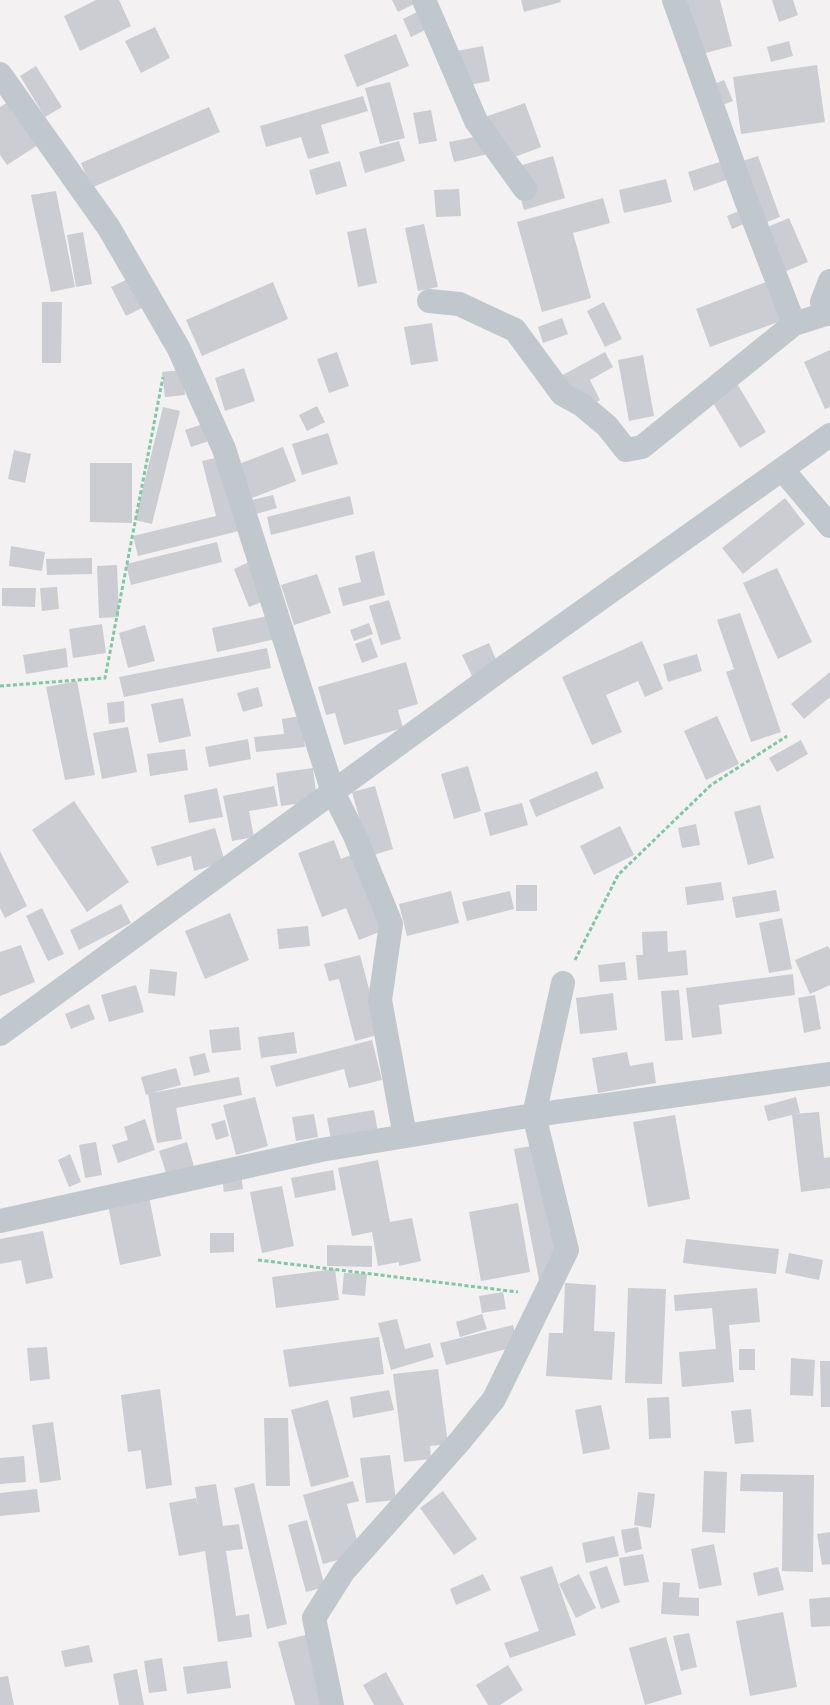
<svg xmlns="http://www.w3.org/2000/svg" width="830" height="1705" viewBox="0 0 830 1705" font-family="Rubik,sans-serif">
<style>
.building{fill:#cbcdd3}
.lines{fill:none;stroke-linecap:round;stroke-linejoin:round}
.path{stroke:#7ec8a5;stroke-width:3;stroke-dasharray:4 2.5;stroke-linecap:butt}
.minor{stroke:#c0c8ce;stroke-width:24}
</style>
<rect width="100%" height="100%" fill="#f3f1f1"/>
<path class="building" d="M96,0H119L131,26L80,51L64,16Z
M392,0H417L418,2L398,12Z
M521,0H560L561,2L524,12Z
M679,0H720L732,46L694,56Z
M772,0H793L798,15L779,22Z
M421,10L429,28L411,37L403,19Z
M155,27L170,58L141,73L125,41Z
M396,34L409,66L357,87L344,55Z
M789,41L793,56L771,62L767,47Z
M483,46L490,81L464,86L457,51Z
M817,65L825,122L741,134L733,77Z
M36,66L62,107L45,117L20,76Z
M724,80L733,101L715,108L707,87Z
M390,82L405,138L380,144L365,88Z
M363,96L368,111L321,125L329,153L308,159L301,137L266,147L260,126Z
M10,101L38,145L7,165L0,155V107Z
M525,103L541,147L501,162L485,117Z
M209,107L220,132L91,188L81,163Z
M431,110L437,141L419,144L413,113Z
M484,135L488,154L454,162L449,142Z
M399,141L405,161L365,173L359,152Z
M553,156L565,198L524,210L512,168Z
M758,156L780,217L757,226L734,164Z
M726,160L732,178L694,191L688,172Z
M340,161L347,186L316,195L309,170Z
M666,179L672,202L624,213L619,190Z
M459,189L461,216L436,217L434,190Z
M56,191L75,287L51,292L31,195Z
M603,198L610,223L573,233L591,298L542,312L517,222Z
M746,208L751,221L732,229L727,216Z
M789,218L808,262L779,274L760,230Z
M424,224L438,287L418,291L405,228Z
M366,228L377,283L358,287L347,232Z
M83,232L92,284L76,287L67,235Z
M132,277L146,306L126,316L111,287Z
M774,279L789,318L710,347L696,309Z
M273,282L288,319L202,356L186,320Z
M42,302H62L61,363H42Z
M604,302L622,339L605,347L587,311Z
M562,318L568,334L543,343L538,327Z
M432,323L438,361L411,365L404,327Z
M830,350V407L825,409L804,362Z
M337,352L349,386L329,393L317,359Z
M605,352L613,367L590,380L600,400L578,412L559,377Z
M643,355L654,416L629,421L618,360Z
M244,368L255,401L225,411L215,378Z
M182,370L185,395L165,397L162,372Z
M736,382L766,432L740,448L710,398Z
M317,406L325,422L307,431L299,415Z
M163,407L180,411L152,524L135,520Z
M206,423L212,440L191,447L185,430Z
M328,433L338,464L302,475L292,444Z
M283,447L296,481L252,498L239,464Z
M14,450L31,454L25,483L8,479Z
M225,456L243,530L138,556L133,536L216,516L202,461Z
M90,463H132V523L90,522Z
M273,495L277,508L256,514L252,500Z
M350,496L354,514L271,535L267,517Z
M785,498L805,524L743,574L722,548Z
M217,542L222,562L131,585L126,564Z
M11,546L45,552L42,571L9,566Z
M374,551L385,595L343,606L338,588L361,582L355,556Z
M92,558V574L47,575L46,559Z
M251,561L267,600L249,607L234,569Z
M117,565L119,617L99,618L97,566Z
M777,568L812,642L778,659L743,583Z
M317,574L331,613L294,625L281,585Z
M57,587L59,609L42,611L40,588Z
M2,588H36L35,607L2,606Z
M389,600L401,639L381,645L369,606Z
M740,613L781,732L751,742L726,672L734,669L717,620Z
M272,615L276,639L217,652L212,628Z
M369,623L373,634L354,641L350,630Z
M102,624L106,653L73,658L69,629Z
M145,625L155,661L128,668L119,633Z
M371,638L378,657L362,663L355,644Z
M642,641L663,689L645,697L638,681L606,695L622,732L592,745L562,677Z
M489,643L500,669L474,680L462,655Z
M66,648L68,667L26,674L23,655Z
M267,648L271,668L124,697L119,677Z
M697,654L702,671L668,682L663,664Z
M406,662L418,704L398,710L403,728L344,745L335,713L326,715L318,687Z
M830,672V697L804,719L791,704Z
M77,681L95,775L65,780L46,687Z
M258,687L263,706L243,712L237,693Z
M183,698L191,736L159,743L151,704Z
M124,701L125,722L109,724L107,703Z
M301,716L305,747L256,752L254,737L284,734L282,719Z
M717,716L739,764L706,780L684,731Z
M128,727L137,772L102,779L93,733Z
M248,739L251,759L209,767L205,747Z
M801,740L808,754L777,772L769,758Z
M185,749L188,770L150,776L147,754Z
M468,766L481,811L454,819L441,774Z
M313,768L317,801L281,806L276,773Z
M597,771L604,788L536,817L529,800Z
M274,786L278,806L249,811L254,837L232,841L223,796Z
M375,786L393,849L370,856L352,792Z
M217,788L223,817L189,823L184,795Z
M74,801L129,882L87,912L32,830Z
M522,803L528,825L490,836L484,813Z
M760,805L774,858L748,865L734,812Z
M696,824L700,845L682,848L678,828Z
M620,826L634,855L594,875L580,846Z
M215,828L225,862L194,871L191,856L157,866L151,847Z
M334,840L341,859L353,854L382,931L359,940L346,908L322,917L298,853Z
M0,851L27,906L5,918L0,908Z
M721,882L724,900L687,905L685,887Z
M516,885H537V911H516Z
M776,890L780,911L736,918L732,897Z
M451,891L459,923L407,936L399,904Z
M510,891L514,909L467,921L462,902Z
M121,904L131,923L79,950L70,930Z
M42,908L64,954L48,961L26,916Z
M230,913L249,960L205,979L185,931Z
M782,918L792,969L769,973L759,923Z
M308,926L310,946L279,949L277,929Z
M667,931L668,952L686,950L688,975L638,980L636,955H643L642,932Z
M21,945L35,982L0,996V952Z
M828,946L830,950V985L810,994L795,960Z
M360,955L381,1034L355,1041L339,979L329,981L324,964Z
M625,962L627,980L600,982L598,965Z
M150,969L177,972L175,996L148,993Z
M793,974L795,995L719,1005L722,1034L692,1038L686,988Z
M136,985L144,1012L109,1022L101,995Z
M679,990L683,1040L665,1041L661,991Z
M613,993L617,1030L580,1034L576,998Z
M815,995L821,1029L804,1033L798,998Z
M89,1004L95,1019L71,1029L65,1014Z
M239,1027L241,1050L212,1053L209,1030Z
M294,1032L297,1053L261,1058L258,1037Z
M372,1040L382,1080L349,1088L344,1069L276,1087L270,1066Z
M627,1052L630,1066L653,1062L656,1083L598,1093L592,1058Z
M205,1053L210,1072L194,1076L189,1057Z
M176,1068L181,1085L151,1093L239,1077L242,1095L176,1108L182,1139L157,1143L148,1094L146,1095L141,1077Z
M255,1097L268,1146L236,1155L223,1105Z
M796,1097L800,1113L793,1114L819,1112L824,1158L830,1157V1188L801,1192L792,1115L768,1121L764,1106Z
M374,1110L378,1132L331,1140L327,1118Z
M314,1114L318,1137L296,1141L292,1117Z
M675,1115L690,1199L648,1207L633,1122Z
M145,1119L155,1150L118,1163L112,1145L128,1140L124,1127Z
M225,1120L229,1136L216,1140L211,1124Z
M96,1142L102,1175L85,1178L79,1145Z
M187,1142L196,1174L169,1182L159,1151Z
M542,1144L567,1275L539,1280L514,1149Z
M70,1154L81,1182L69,1187L58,1160Z
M378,1160L390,1222L412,1218L421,1261L399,1266V1262L378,1266L372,1232L352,1236L338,1168Z
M333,1170L336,1190L295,1198L291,1178Z
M241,1175L243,1189L224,1192L222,1177Z
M282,1186L294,1246L262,1253L250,1192Z
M148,1192L161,1256L120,1265L107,1200Z
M518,1203L530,1272L481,1281L469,1212Z
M43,1231L53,1278L26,1284L21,1260L0,1264V1239Z
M210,1233H234V1252L210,1253Z
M686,1239L779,1249L776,1274L683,1263Z
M327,1245L372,1246V1267L327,1266Z
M789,1253L823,1260L819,1280L785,1273Z
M335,1269L339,1300L276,1308L272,1277Z
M344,1273L367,1274L365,1296L342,1294Z
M565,1283L596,1285L594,1331L615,1332L612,1380L546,1376L549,1333H563Z
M628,1288L666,1289L662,1384L625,1383Z
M757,1288L760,1322L729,1325L734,1382L682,1387L679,1352L716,1349L712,1308L675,1311L674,1295Z
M503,1292L506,1309L482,1313L479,1296Z
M482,1314L487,1329L460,1337L456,1322Z
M397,1319L405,1349L430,1343L434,1357L391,1370L378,1323Z
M513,1325L518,1346L446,1365L440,1343Z
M379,1337L384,1374L289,1387L283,1350Z
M47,1347L50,1379L30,1381L27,1348Z
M739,1349H755V1370H739Z
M791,1358L815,1360L813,1396L790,1395Z
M820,1361H830V1407H821Z
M438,1369L448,1444L430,1446L431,1459L404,1462L393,1374Z
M160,1389L172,1485L146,1489L141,1450L128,1452L121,1395Z
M389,1390L394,1410L353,1418L350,1397Z
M669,1397L671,1438L649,1439L647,1398Z
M328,1400L349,1477L311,1487L291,1410Z
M601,1405L610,1449L583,1454L575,1410Z
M751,1409L754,1442L735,1444L731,1411Z
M264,1418H288L290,1486H266Z
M53,1422L61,1480L40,1483L32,1425Z
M390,1455L396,1500L366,1503L360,1458Z
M24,1456L26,1482L0,1484V1458Z
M704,1471L727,1472L725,1533L702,1532Z
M741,1474L814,1475L813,1572L782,1571L783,1492L740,1491Z
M353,1481L359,1501L347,1504L361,1554L323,1564L303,1495Z
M254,1483L287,1624L267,1629L234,1488Z
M216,1484L223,1526L239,1524L243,1549L226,1551L236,1616L249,1614L252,1637L218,1642L205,1551L179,1556L169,1503L196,1498L198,1508L195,1487Z
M37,1489L40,1512L0,1516V1493Z
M443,1491L477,1539L454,1555L420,1508Z
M638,1492L655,1494L651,1528L634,1525Z
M307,1520L325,1587L306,1592L288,1525Z
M638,1527L642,1549L625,1553L621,1530Z
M830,1532V1564L822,1565L817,1534Z
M614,1536L619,1556L586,1563L582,1543Z
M714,1544L722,1585L699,1589L691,1549Z
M643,1554L649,1582L624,1586L619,1558Z
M552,1566L576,1635L510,1658L504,1643L539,1631L520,1577Z
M607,1566L620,1602L601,1609L589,1572Z
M778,1567L784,1590L758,1596L753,1573Z
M483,1574L491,1590L456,1605L450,1589Z
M579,1574L596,1608L576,1618L559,1584Z
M663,1582L680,1583L679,1597L699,1598V1616L661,1614Z
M830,1597V1626L811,1627L809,1599Z
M783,1612L797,1687L750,1696L736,1621Z
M689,1633L697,1667L681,1671L673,1636Z
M309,1634L329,1705H295L278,1642Z
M666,1637L682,1694L645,1705L629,1648Z
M89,1645L93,1662L65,1667L61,1651Z
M162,1658L167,1691L149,1693L144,1661Z
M227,1661L231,1688L187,1694L183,1667Z
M508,1665L523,1690L500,1705H488L476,1685Z
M137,1669L144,1705H119L113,1674Z
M386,1672L404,1705H374L363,1685Z
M8,1676L14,1705H0V1677Z"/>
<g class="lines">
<path class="path" d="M0,686L105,678L163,377
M575,960L618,875L711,785L787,736
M258,1260L518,1292"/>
<path class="minor" d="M424,0L476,121L525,189
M674,0L746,200L794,324
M0,74L109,228L179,349L224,449L333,792L355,836L391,924L380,1000L405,1136
M830,281L822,302L830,314
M429,301L459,304L515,330L562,394L582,405L607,426L626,450L642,447L794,324L829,313
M782,469L830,526
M0,1034L510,663L830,435
M0,1221L321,1150L534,1115L830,1074
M332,1705L314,1618L343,1572L460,1441L494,1399L567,1250L534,1115L563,983"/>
</g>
</svg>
